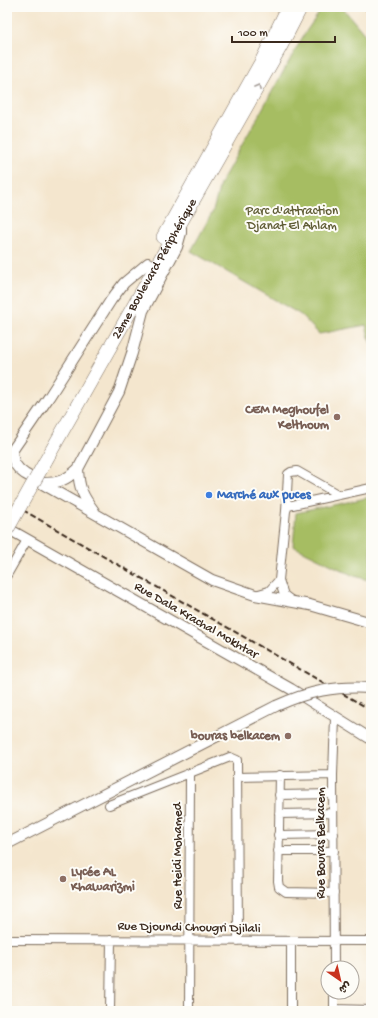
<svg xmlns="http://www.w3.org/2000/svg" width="378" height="1018" viewBox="0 0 378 1018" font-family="'Gochi Hand','Playpen Sans Arabic',sans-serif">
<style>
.green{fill:#a6bd62;stroke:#707440}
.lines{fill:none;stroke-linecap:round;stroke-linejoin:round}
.minor-casing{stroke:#7c6c5c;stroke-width:10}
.tertiary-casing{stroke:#7c6c5c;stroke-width:12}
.primary-casing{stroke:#7c6c5c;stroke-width:14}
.minor{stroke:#fff;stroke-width:8}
.tertiary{stroke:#fff;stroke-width:10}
.primary{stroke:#fff;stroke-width:13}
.rail{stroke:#3b2a1e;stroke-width:2;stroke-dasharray:6 3;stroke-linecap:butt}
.tertiary-bridge-casing{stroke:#7c6c5c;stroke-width:12;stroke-linecap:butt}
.primary-bridge-casing{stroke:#7c6c5c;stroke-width:14;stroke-linecap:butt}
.tertiary-bridge{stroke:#fff;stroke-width:10}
.primary-bridge{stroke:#fff;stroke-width:13}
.oneway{stroke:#a79f9a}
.education-dot{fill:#8d6e63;stroke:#fdfcf7;stroke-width:1.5}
.shop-dot{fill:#3f7fe0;stroke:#fdfcf7;stroke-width:1.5}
.labels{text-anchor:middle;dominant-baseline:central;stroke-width:4;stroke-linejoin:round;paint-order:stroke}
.park-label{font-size:13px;fill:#605d36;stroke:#fdfcf7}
.street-label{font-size:13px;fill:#3b2a1e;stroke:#fdfcf7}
.education-label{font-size:13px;font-weight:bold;fill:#785e54;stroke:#fdfcf7;text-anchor:end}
.shop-label{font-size:13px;font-weight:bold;fill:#366cbe;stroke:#fdfcf7;text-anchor:start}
</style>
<rect width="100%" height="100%" fill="#fdfcf7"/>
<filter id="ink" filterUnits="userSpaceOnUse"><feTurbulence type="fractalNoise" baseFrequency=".025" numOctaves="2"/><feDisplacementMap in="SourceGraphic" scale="8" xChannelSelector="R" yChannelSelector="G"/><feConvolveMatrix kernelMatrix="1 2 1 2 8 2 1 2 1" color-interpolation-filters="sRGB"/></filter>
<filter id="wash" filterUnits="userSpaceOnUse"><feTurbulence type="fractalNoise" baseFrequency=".012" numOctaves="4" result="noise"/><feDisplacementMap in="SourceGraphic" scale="16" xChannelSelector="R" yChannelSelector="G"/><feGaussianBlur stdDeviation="0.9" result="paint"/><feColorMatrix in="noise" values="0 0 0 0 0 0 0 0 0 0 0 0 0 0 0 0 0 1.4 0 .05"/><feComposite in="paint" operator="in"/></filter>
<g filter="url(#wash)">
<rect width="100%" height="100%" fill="#f4e6ce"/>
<path class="green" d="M323,7H342L371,42V345L366,325L319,334L301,315L191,251L213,211L220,184L305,33Z
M371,497V581L352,575L293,546L296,513Z"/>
</g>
<g filter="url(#ink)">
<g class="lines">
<g class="minor-casing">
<path id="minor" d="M286,511L288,474L291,472L297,471L339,495
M7,575L27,540
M279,580L286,511L288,506L371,488
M255,595L269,591L279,580L284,595L292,601
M280,775L278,881L279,887L286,892L334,893
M237,777L333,775
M279,795L333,794
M109,805L230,757L237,760L238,941
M279,814L333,813
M278,835L334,834
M278,851H334
M7,940L371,941
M334,968L333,775L335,718
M334,992V1011
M334,1009L371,1010
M110,1011L111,940
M189,1011L190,773
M291,1011V941"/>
</g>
<g class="tertiary-casing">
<path id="tertiary" d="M370,7L371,8
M148,263L124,283L111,300L49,397L12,451C13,462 16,468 25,474L212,580L255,595L310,605L365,621L371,624
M42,483C59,483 65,481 78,469
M94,511C82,495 79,488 78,469L119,392L132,353L143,311L177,247L181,233V224
M7,528L291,689L371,739
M7,844L276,706"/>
</g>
<g class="primary-casing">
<g id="primary">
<path d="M163,237L261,62L288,7"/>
<path id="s1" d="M45,462L281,46L301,7"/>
</g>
</g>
<use href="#minor" class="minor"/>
<use href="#tertiary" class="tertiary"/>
<use href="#primary" class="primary"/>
<path class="rail" d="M7,501L371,710"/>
<g class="tertiary-bridge-casing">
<path id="tertiary-bridge" d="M276,706C309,691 334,686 371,688"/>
</g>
<g class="primary-bridge-casing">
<path id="primary-bridge" d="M7,530L45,462"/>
</g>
<use href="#tertiary-bridge" class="tertiary-bridge"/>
<use href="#primary-bridge" class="primary-bridge"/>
</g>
<defs><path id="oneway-chevron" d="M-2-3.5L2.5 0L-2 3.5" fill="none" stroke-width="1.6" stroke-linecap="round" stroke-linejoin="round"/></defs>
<use class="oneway" href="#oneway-chevron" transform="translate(258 87) rotate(-61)"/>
</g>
<g class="education-dot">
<circle cx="337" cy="417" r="4"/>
<circle cx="288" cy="736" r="4"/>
<circle cx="63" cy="879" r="4"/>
</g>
<circle class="shop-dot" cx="209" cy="495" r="4"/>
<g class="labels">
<g class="park-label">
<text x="292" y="211">Parc d'attraction<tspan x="292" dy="15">Djanat El Ahlam</tspan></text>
</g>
<g class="street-label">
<text stroke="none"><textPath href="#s1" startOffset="222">2ème Boulevard Périphérique</textPath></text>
<text transform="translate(196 621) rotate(30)">Rue Dala Krachal Mokhtar</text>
<text transform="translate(321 843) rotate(-90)">Rue Bouras Belkacem</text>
<text transform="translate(178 856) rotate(-90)">Rue Heidi Mohamed</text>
<text transform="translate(189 928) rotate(1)">Rue Djoundi Chougri Djilali</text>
</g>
<g class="education-label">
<text x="329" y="410">CEM Meghoufel<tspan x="329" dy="15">Kelthoum</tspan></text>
<text x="280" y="736">bouras belkacem</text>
<text x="71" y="872" text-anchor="start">Lycée AL<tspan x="71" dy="15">Khawarizmi</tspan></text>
</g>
<g class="shop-label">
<text x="217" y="495">Marché aux puces</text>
</g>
</g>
<rect width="378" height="1018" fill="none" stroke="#fdfcf7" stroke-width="24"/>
<g transform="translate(340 980) rotate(146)"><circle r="19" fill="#fdfcf7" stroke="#afa8a0"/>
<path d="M0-3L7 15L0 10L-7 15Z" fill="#c8321e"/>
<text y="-6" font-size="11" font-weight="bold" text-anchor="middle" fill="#3b2a1e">ش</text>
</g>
<path d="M232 36v6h103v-6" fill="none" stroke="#3b2a1e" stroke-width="2"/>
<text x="238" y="36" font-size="12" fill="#3b2a1e" stroke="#fdfcf7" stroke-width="3" paint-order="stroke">100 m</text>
</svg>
